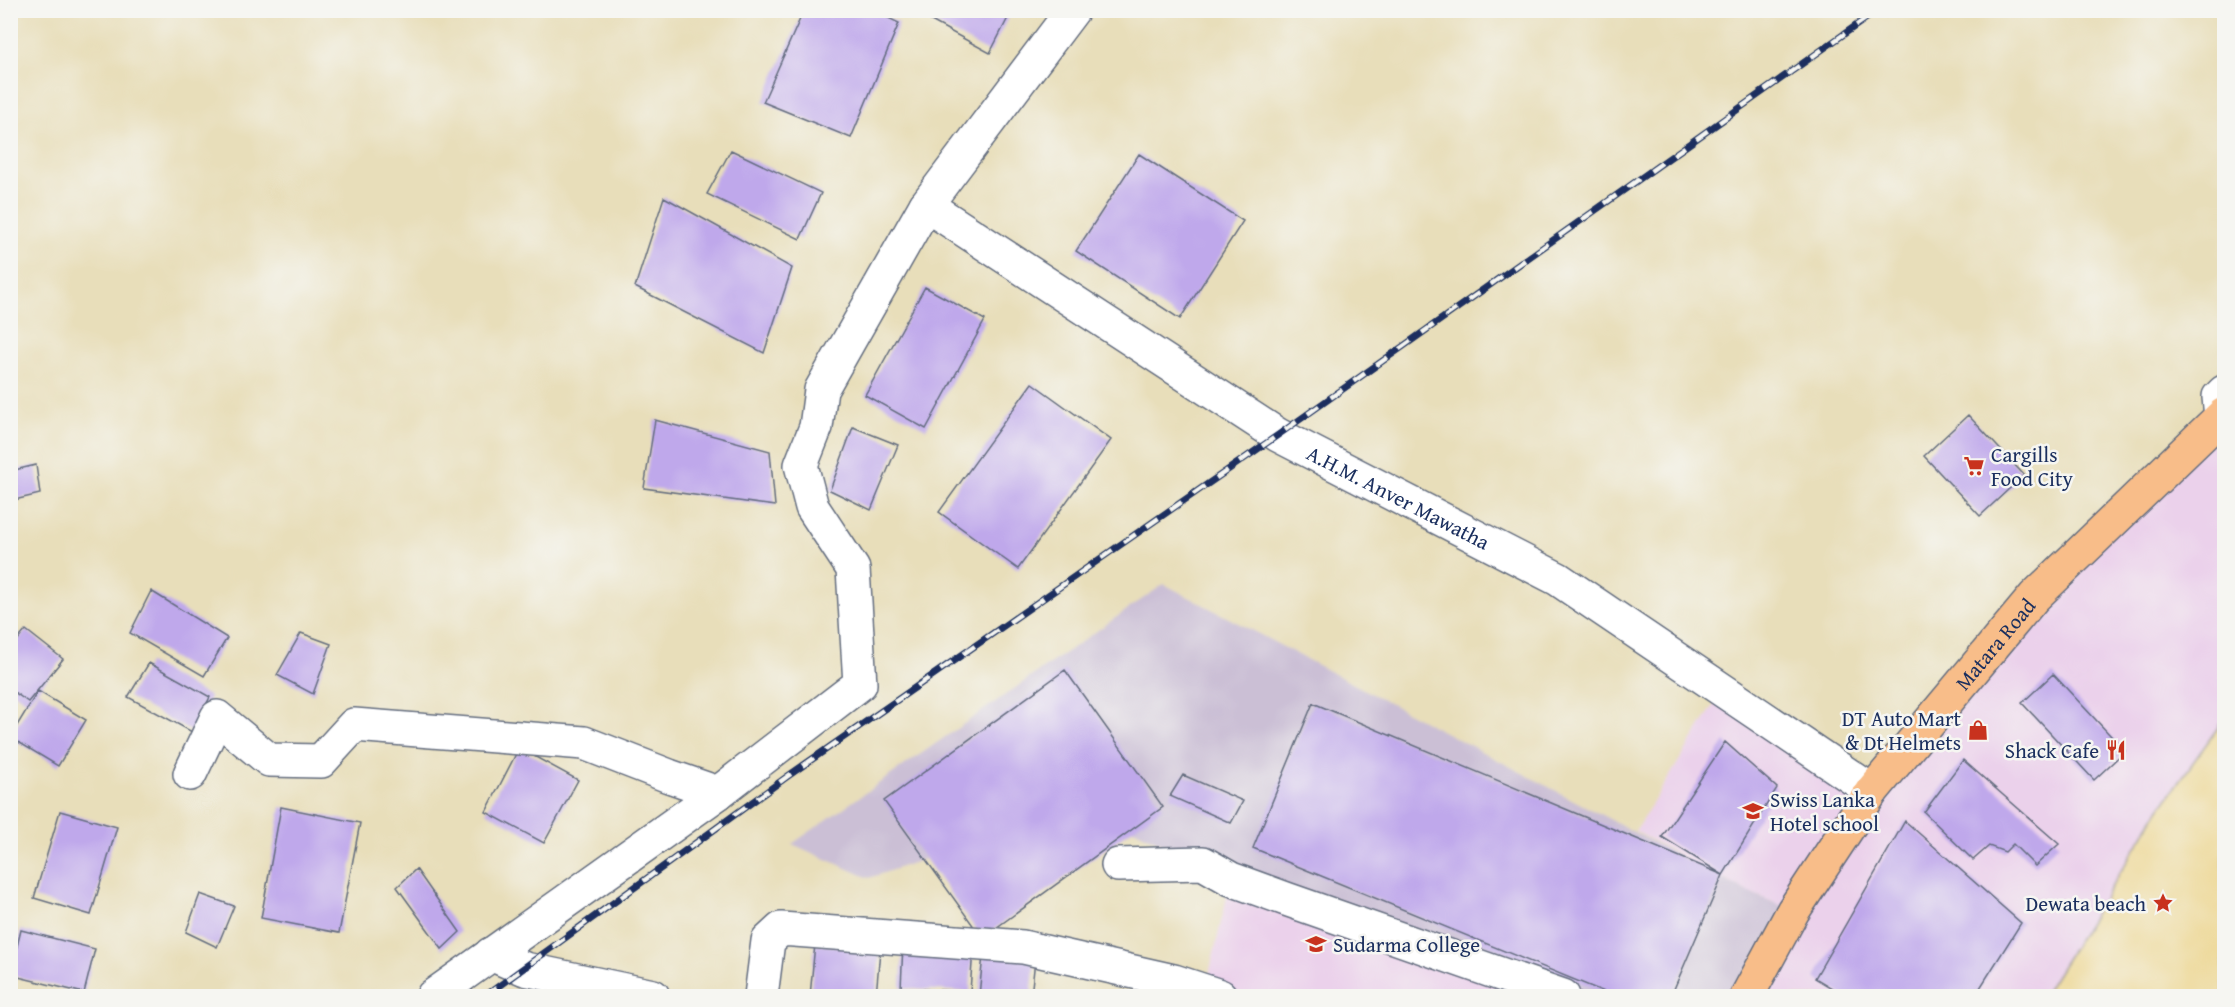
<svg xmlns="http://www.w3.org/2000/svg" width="2235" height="1007" viewBox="0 0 2235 1007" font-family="'Gentium Book Plus',serif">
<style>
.built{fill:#ebd1eb}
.industrial{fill:#cbbfd5}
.sand{fill:#eeda9e;stroke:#84847e;stroke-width:1.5}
.building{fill:#bfa8eb}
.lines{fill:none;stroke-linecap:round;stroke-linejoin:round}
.minor-casing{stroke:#636c7e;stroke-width:36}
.highway-casing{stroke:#636c7e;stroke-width:36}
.minor{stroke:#fff;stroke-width:33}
.highway{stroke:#f8bd89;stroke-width:33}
.rail-casing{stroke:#1b2f5e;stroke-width:7}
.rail{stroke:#f6f6f2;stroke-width:4.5;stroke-dasharray:14;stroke-linecap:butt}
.labels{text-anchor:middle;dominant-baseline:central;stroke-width:5;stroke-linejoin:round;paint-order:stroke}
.poi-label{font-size:21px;fill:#1b2f5e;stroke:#f6f6f2;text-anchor:start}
.street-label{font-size:21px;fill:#1b2f5e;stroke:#f6f6f2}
</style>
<rect width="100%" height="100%" fill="#f6f6f2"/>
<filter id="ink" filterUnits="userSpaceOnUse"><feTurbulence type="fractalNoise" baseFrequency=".0167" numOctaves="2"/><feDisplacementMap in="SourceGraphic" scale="12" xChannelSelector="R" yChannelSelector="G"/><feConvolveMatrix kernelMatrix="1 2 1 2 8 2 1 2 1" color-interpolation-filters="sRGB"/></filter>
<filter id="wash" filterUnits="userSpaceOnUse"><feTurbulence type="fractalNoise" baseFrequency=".008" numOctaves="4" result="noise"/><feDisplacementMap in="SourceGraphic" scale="24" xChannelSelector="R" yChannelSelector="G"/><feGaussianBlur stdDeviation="1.35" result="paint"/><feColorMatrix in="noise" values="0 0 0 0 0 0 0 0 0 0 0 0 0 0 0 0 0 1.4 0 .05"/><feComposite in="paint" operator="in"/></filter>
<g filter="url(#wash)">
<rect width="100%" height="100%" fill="#e8deba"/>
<path class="built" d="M2224,414V719L2159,810L2043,996H1747L1793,911L1742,889L1635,831L1723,691L1872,791Z
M1231,879L1563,996H1204Z"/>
<path class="industrial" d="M1164,584L1742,889L1793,911L1747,996H1563L1231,879L1085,804L869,878L792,844Z"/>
<path class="sand" d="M2224,719V996H2043L2159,810Z"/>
<g id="blocks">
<path class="building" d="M804,10H872L899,23L851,138L763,102Z
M911,10H1012L990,53Z
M731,150L821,193L800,239L707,194Z
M1139,154L1243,221L1180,319L1076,251Z
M664,197L792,268L764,353L635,287Z
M925,287L985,320L926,429L865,395Z
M1032,383L1111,440L1018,569L939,512Z
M1968,415L2024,475L1980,516L1924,456Z
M655,420L770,451L775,506L644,488Z
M853,427L898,445L871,510L830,490Z
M36,465L40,494L10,501V471Z
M151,591L227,638L204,676L130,633Z
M26,630L63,659L28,702L10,689V649Z
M301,633L331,644L313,694L277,675Z
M149,663L210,697L192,732L128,697Z
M1065,670L1163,807L982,938L884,801Z
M2053,674L2125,751L2094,780L2022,703Z
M38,691L86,720L58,766L10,737Z
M1313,703L1723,875L1662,837L1725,742L1777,788L1723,875L1671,996H1614L1253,848Z
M519,748L578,780L544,843L486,812Z
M1963,760L2059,844L2035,866L2013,844L2005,852L1989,846L1973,860L1924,812Z
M1183,775L1243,801L1231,823L1170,796Z
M281,807L360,823L339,933L261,918Z
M60,811L117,827L91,915L34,898Z
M1905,821L2021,923L1975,996H1845L1815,978Z
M416,869L460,932L442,949L397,887Z
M200,894L234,906L217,947L186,932Z
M21,930L95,949L84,993L10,975Z
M815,944L880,950L876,996H810Z
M903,944L973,948L970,992L901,988Z
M983,955L1035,960L1031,996H979Z"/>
</g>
</g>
<g filter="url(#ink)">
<use href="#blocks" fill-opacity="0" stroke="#636c7e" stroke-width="1.5"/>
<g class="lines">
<g class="minor-casing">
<g id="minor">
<path id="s1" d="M926,205L1278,435L1558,579L1872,791"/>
<path d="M2221,417L2219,397L2224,392"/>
<path d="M190,774L217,717L269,760L321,761L354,725L584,743L669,776L718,793"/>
<path d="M1118,865L1203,863L1231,879L1286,899L1563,996"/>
<path d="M491,954L525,969L653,996"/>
<path d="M433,996L718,793L860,684L853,569L812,507L801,465L816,427L821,390L926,205L1073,10"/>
<path d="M761,996L768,941L781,929L1023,947L1174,981L1220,996"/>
</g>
</g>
<g class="highway-casing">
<g id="highway">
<path id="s2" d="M1747,996L1793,911L1872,791L2034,597L2224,414"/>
</g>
</g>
<use href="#minor" class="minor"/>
<use href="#highway" class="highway"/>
<g class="rail-casing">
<path id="rail" d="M485,996L788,776L1278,435L1878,10"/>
</g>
<use href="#rail" class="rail"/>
</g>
</g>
<defs>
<g id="supermarket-bare" transform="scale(1.62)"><path d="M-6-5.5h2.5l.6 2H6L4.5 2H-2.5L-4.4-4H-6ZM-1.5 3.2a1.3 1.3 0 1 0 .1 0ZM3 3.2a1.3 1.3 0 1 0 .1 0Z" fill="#c8321e" stroke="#f6f6f2" stroke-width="2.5" paint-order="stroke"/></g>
<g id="shop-bare" transform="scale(1.62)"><path d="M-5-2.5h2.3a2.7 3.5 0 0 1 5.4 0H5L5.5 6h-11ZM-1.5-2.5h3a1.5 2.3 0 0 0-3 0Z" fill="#c8321e" stroke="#f6f6f2" stroke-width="2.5" paint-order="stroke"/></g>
<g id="restaurant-bare" transform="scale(1.62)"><path d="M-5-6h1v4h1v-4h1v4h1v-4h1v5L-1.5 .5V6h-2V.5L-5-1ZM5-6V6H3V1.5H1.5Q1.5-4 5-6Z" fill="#c8321e" stroke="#f6f6f2" stroke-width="2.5" paint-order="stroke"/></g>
<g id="university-bare" transform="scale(1.62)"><path d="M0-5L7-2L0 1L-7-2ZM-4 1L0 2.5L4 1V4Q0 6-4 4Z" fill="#c8321e" stroke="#f6f6f2" stroke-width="2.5" paint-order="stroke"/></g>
<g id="sight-bare" transform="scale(1.62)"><path d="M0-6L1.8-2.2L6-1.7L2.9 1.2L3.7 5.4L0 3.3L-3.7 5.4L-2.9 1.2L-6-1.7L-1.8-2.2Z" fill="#c8321e" stroke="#f6f6f2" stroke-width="2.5" paint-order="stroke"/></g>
<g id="school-bare" transform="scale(1.62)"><path d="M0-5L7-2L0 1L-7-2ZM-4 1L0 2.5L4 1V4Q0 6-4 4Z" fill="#c8321e" stroke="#f6f6f2" stroke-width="2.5" paint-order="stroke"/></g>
</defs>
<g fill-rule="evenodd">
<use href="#supermarket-bare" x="1974" y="466"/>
<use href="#shop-bare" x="1978" y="730"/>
<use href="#restaurant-bare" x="2116" y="750"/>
<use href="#university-bare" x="1753" y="811"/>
<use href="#sight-bare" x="2163" y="903"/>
<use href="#school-bare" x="1316" y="944"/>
</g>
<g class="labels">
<g class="poi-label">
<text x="1991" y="454">Cargills<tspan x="1991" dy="24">Food City</tspan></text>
<text x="1961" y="718" text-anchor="end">DT Auto Mart<tspan x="1961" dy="24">&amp; Dt Helmets</tspan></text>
<text x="2099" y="750" text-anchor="end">Shack Cafe</text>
<text x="1770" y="799">Swiss Lanka<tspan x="1770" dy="24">Hotel school</tspan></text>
<text x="2146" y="903" text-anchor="end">Dewata beach</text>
<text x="1333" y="944">Sudarma College</text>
</g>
<g class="street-label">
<text stroke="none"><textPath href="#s1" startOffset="556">A.H.M. Anver Mawatha</textPath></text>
<text stroke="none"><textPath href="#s2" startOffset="432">Matara Road</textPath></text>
</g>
</g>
<rect width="2235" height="1007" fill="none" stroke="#f6f6f2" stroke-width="36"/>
</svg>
